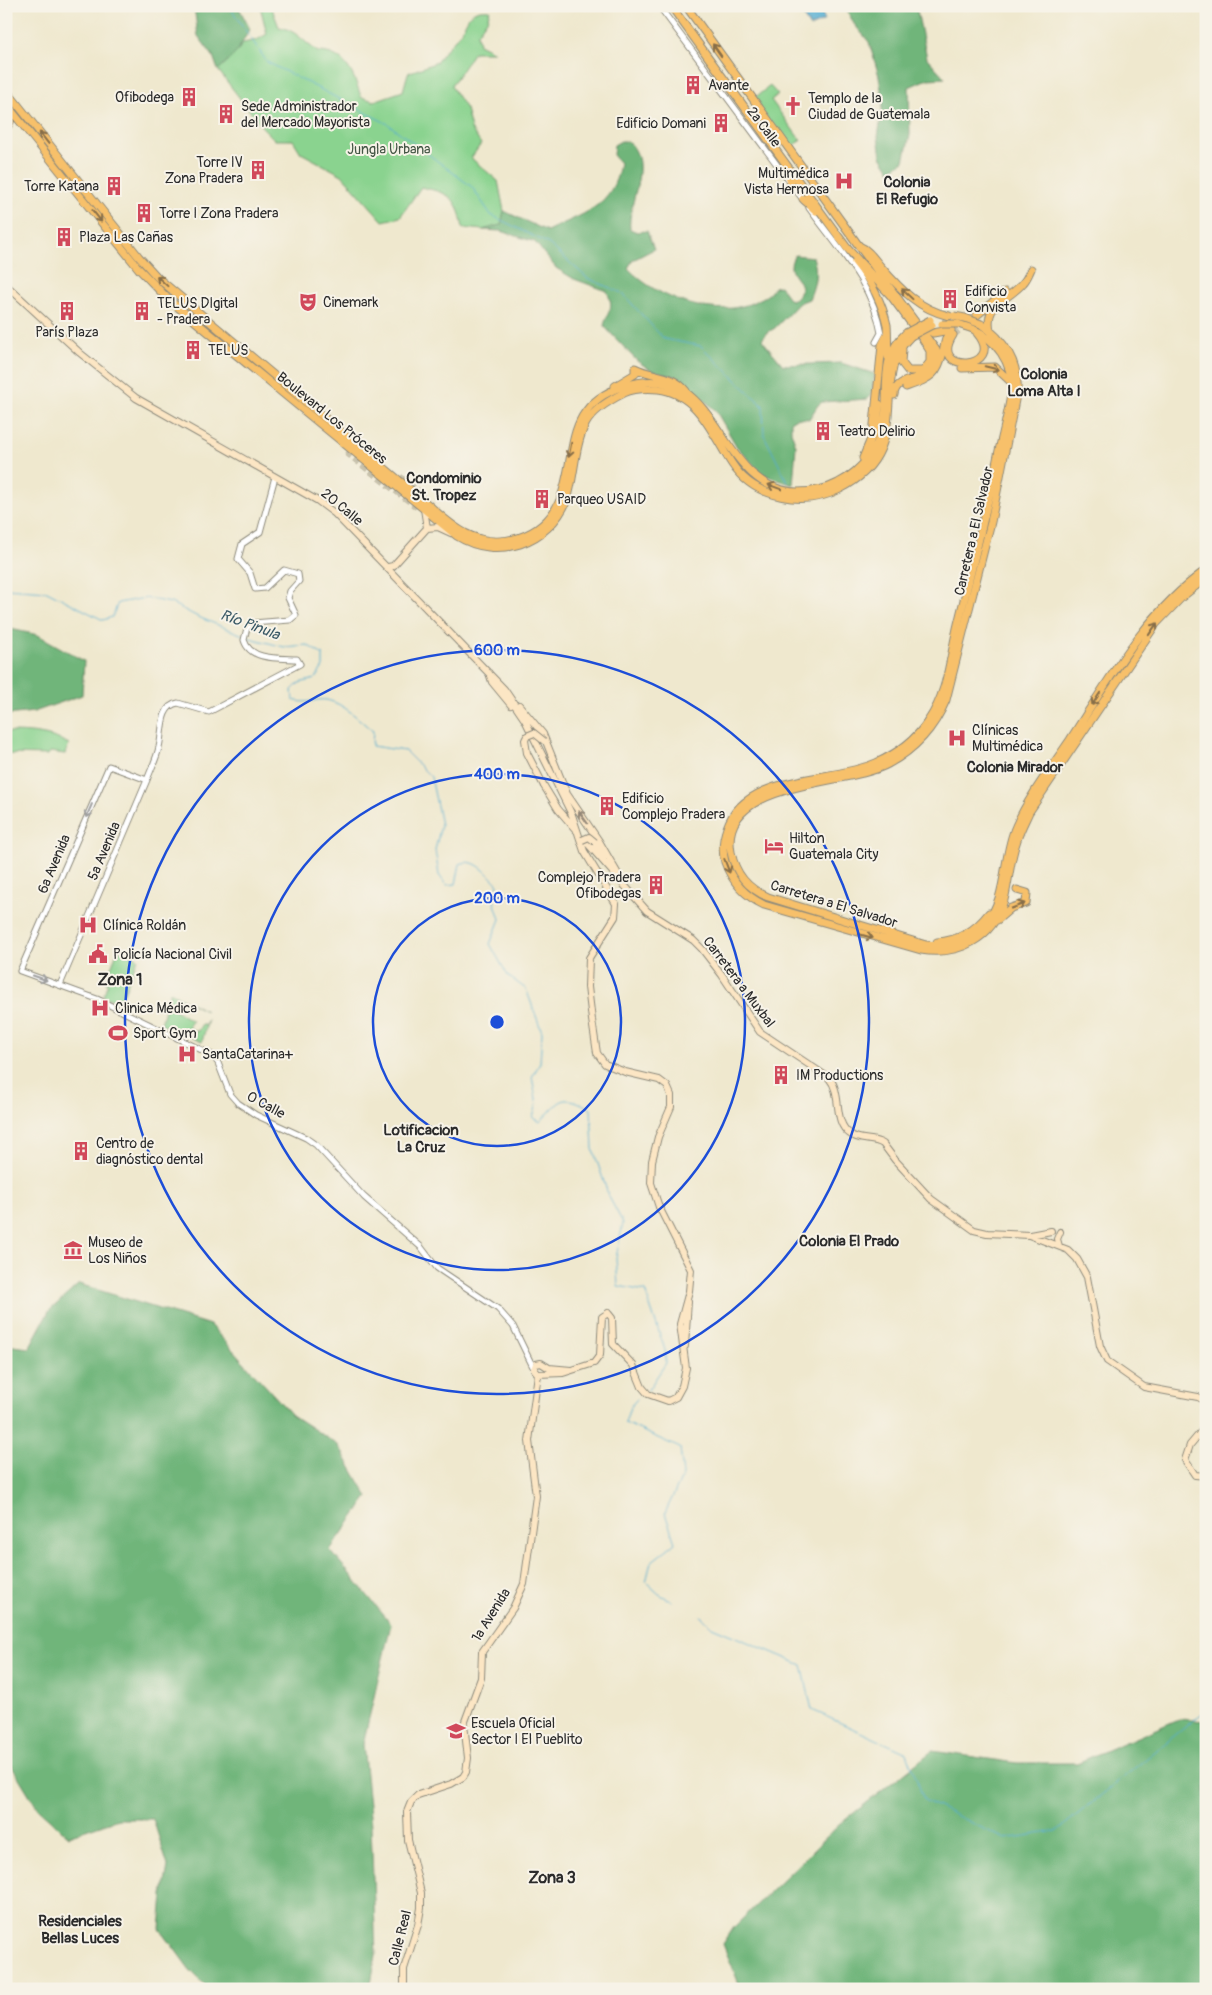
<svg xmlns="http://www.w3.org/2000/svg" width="1212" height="1995" viewBox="0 0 1212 1995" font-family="Pangolin,sans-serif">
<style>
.green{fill:#8ad38f;stroke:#5a7f5d}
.forest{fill:#6fb57a;stroke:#4d7052}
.water{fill:#54add1;stroke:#406c7e}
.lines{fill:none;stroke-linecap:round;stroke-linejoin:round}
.stream{stroke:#54add1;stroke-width:1}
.trunk-tunnel{stroke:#c8c2ad;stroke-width:7;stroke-dasharray:7 3.5;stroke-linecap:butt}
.tertiary-casing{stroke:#8d8a7c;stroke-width:7}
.secondary-casing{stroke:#8d8a7c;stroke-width:8}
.primary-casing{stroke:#8d8a7c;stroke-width:9}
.trunk-casing{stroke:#8d8a7c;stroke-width:9}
.tertiary{stroke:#fff;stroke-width:5}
.secondary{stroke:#fce6c4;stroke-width:6}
.primary{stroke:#f7c06b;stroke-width:7}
.trunk{stroke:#f7c06b;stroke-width:7}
.secondary-bridge-casing{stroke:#8d8a7c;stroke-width:8;stroke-linecap:butt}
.trunk-bridge-casing{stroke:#8d8a7c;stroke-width:9;stroke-linecap:butt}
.secondary-bridge{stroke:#fce6c4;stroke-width:6}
.trunk-bridge{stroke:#f7c06b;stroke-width:7}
.oneway{stroke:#876e48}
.oneway2{stroke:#a0a0a0}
.oneway3{stroke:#948878}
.ring{fill:none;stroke:#1d4ed8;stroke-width:2.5}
.labels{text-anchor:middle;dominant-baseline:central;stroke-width:4;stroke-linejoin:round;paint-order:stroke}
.poi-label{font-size:14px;fill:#2b2b2b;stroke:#f7f3e8;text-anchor:start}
.street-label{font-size:14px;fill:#2b2b2b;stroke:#f7f3e8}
.park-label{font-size:14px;fill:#435544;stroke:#f7f3e8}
.neighbourhood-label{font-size:15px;font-weight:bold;fill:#2b2b2b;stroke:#f7f3e8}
.water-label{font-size:15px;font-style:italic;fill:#395865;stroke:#f7f3e8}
.quarter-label{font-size:16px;font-weight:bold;fill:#2b2b2b;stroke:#f7f3e8}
.centre{fill:#1d4ed8;stroke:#f7f3e8;stroke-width:2.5}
.ring-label{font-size:15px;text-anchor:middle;font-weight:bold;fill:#1d4ed8;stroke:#f7f3e8;stroke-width:4;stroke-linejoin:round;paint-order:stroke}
</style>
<rect width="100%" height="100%" fill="#f7f3e8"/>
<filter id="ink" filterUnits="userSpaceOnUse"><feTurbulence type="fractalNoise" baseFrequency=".02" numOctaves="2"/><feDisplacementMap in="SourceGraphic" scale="10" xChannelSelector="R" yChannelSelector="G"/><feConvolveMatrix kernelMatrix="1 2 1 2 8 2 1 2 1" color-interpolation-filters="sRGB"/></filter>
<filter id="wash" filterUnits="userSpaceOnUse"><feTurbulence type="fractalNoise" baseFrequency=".0096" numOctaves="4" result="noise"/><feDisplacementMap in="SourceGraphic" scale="20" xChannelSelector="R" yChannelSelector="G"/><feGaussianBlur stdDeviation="1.12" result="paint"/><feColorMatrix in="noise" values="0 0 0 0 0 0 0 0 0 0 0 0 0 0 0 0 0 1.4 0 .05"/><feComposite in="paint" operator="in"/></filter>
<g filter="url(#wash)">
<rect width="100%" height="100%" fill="#efe8ce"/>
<path class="green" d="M260,6H271L279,27C295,29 305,43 318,52C345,52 354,74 361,97L374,101L403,91L408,73L437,62C443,51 452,44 459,34C470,19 467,8 490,10L487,20L477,34L479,44L495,52H474L451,86L466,109L471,129L481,144L471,158L498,181L504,211L501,225L483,230L463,228C457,197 452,194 421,187L400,217L383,221L342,175L301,153L293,140H275L263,128L218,70L236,53L243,43L257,40L267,34Z
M770,86L778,95L771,100L801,141L789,148L753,99Z
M6,732C28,732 49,733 69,744L65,754L50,752L48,755L6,754Z
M118,950L138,958L120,1003L103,996L108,983L105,982Z
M170,992L206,1011L181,999L175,1010L192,1021L188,1027L197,1032L202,1024L205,1026L208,1019L202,1042L161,1024Z"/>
<path class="forest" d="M194,6H238L250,29L236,53L218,70L213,56L198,36Z
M845,6H916L927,58L945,78L927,79L909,87L910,135L904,161L890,170L881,156L878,137L883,104L879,76L869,42L854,24Z
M621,141L629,142C653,165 627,202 630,229L637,232L647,231L654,249L633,260L628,268C656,299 718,321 756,301C764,297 770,295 774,287L780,286L790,300L797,298L802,286C794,275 786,269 795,255L813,257C818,271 815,285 809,299L799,303L775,328L766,333L762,340L783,365L841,363L875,374L871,396L868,399L822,402L818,405L809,419L797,418L791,421V431L796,446L793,485L762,474L737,447L716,411L689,386L677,377L651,370L637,361L604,326C608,308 615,311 607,291L574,279L556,268L535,242L501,231L483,230L501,225L504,211L547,231C581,214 614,208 620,163L613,155L614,145Z
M6,628L38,635L84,661L82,695L34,712L6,715Z
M79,1284L210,1325L292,1415L338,1445L368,1497L330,1550L391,1624L363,1744L371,1826L376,1955L370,1989H209L190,1970L160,1929L163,1895L168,1866L153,1819H118L68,1836L38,1809L11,1765L6,1750V1345L29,1348L49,1311Z
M1179,1719L1206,1721V1989H741L723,1944L734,1927L840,1824L932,1751L1017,1763H1077Z"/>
<path class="water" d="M802,6H819L825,20L810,27L798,8Z"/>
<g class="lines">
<path class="stream" d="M229,6L267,62L388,124L472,187L491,215L549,244L587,278L622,293L664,339L701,346L763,406L764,435L788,483
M6,588L47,591L103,620L112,617L118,603L145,598L171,603L198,617L243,635
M246,637L284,647L307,645L323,655V667L315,679L299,683L292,690L293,700C308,705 315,698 327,700C345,704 359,720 373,731L372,746L405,751L431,777L441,825L435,850L439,875L446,885L456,884L460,864C476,857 487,874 498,884L494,901L500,919L490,944L508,976L526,989L542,1032L540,1063L532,1077L537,1104L533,1117L540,1122C561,1100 562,1092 591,1109L593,1149L609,1197L623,1223L616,1258L618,1286L645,1291L665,1350L666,1363L648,1390
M637,1399L630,1407L625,1423L680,1448L683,1475L665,1513L675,1543L651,1562L646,1582L659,1594L672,1601
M701,1616L712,1627L802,1665L812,1710L907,1753L924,1800L1005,1839L1057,1831L1205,1711"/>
</g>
</g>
<g filter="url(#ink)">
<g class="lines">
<path class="trunk-tunnel" d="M953,335L977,315
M346,452L417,507
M400,477L423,495L425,504"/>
<g class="tertiary-casing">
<path id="tertiary" d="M659,6L804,201
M809,208C837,247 873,284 881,333L876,342
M147,780L109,766L20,971L97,999L212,1055L218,1063L230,1094L238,1103L256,1115L306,1138L316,1145L364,1197L421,1247L437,1268L498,1309L513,1326L534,1369
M60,985L147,780C151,769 157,758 159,747C163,733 159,706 178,703L209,712L300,664L297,659C280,658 250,661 244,640L247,628L253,623L290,620L296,615L288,598L290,591L299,581L298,574L284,570L265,588L255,589L250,573L238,559L242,544L260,532L275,477"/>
</g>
<g class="secondary-casing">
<path id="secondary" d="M6,285L80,353L136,398L318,501L334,513L504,689L525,720L572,815L584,851L616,904L615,917L589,958L588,987L592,1020L597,1053L605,1064L625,1072L659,1080L667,1086L671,1095V1107L658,1137L652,1161L651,1183L659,1207L691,1270L689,1291L680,1324L686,1368L682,1386L676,1397L668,1401L648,1394L642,1387L633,1365L613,1344L612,1318L608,1313L602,1317L600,1355L594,1363L563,1373L538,1374L534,1369L536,1364L541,1363L549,1368L571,1370
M424,509L427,528
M388,567L393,566L427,528L438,527L451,533
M489,673L492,682L511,705
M519,705L543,734L567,794L599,841L622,881
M544,786L558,809L576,830
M595,842L603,859
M588,844L647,911L693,940L702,949L722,975L760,1032L829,1078C843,1094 832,1121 850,1134C860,1142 873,1137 883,1144L895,1160L931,1199L974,1230L987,1233L1029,1235L1068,1250L1077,1259L1087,1277L1100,1346L1107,1361L1144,1387L1198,1397L1206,1401
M1030,1235L1051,1231
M1059,1246L1057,1239L1060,1232
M685,1346L688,1301
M1206,1426L1190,1445L1185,1460L1195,1475L1206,1476
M404,1989V1969L418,1925L421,1908V1893L408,1840L407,1812L411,1802L418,1795L451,1784L463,1777L466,1772L468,1758L464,1724L481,1678L482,1652L513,1608L524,1584L536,1496L529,1441L538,1374"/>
</g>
<g class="primary-casing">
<path id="primary" d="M671,6L847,248
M686,6L859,246
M786,167L791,183
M803,199L816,211"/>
</g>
<g class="trunk-casing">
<path id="trunk" d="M6,90L139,257L159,279L426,503C438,513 451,526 465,533C499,551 544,538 560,500C578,454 562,406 624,386C722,355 713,489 797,492C811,492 825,490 838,483C862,471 881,446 885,418C889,387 879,357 906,333
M6,104L139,269L168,299L457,536C497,561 549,544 567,500C575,475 574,446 586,423C594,409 610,400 624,393C635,388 646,388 658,389C699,394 712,434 732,464C755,499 804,507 840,489C919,449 866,378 911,336
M6,112L10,122L6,129
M859,246L936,350C941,388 896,370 894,395
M859,246C869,250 874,259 881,267C901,290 919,309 949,316
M847,248L891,296L922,338L930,351V362L923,371H908L901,362L902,350
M855,262C870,280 882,302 887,325C888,336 887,347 888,357
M977,315L1005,292
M981,324C1004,339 1019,363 1017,390L991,522L946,700C934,729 916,749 888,764C847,787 717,779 731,852C735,873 748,889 768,897L926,945C949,948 971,942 986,923C1008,897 1002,857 1016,826C1029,796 1051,768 1070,740C1110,678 1145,614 1206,570
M924,327L933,333L950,330
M973,329C996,339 1012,363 1012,388C1009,411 1003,433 998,455C986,512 972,568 958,624C950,657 948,693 928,721C916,740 896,754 876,763C831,783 745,773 727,828C723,839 722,851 725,862C732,882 745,896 764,905L921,950C958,956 993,939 1004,900C1009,880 1010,859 1017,840C1020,830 1025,821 1029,812L1156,624L1182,597L1206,578
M990,330C984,303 1009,300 1023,283C1027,279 1029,273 1031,269
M953,335C927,375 1008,370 977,333
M962,368L995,367L1010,381
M615,386L635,374V368C652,377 673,374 686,391
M906,387C931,378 938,376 944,348C945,341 946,336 951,330
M877,431L879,404
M863,458L873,434L882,345L887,335
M997,920L1011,908L1026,903L1027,893L1017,890
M937,942C959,941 976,930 989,913"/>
</g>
<use href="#tertiary" class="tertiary"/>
<use href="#secondary" class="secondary"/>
<use href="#primary" class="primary"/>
<use href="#trunk" class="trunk"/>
<g class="secondary-bridge-casing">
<path id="secondary-bridge" d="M544,741L534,733L527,736L525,740L527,753L544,786
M582,840L589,837L595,842"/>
</g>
<g class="trunk-bridge-casing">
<path id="trunk-bridge" d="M954,316L965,318L981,324
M942,324H958L973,329
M906,333L930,320
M911,336L932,325"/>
</g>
<use href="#secondary-bridge" class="secondary-bridge"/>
<use href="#trunk-bridge" class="trunk-bridge"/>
</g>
<defs><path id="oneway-shaft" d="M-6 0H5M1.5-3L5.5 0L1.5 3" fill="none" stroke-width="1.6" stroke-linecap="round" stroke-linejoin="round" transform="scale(1.25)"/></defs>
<g class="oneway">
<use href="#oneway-shaft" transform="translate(717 50) rotate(-125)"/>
<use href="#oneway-shaft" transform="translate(44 138) rotate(-128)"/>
<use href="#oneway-shaft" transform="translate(97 216) rotate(52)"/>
<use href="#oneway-shaft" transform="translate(162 281) rotate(-137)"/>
<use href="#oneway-shaft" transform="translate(907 294) rotate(-137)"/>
<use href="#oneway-shaft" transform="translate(992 368) rotate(14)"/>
<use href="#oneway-shaft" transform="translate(570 450) rotate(101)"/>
<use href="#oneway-shaft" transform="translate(775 487) rotate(-160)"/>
<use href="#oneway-shaft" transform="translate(1153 629) rotate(-55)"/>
<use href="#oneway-shaft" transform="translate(1096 699) rotate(123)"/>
<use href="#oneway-shaft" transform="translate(727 866) rotate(69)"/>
<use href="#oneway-shaft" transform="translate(1018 906) rotate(-21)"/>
<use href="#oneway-shaft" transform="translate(866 936) rotate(16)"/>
</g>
<g class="oneway2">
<use href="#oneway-shaft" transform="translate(89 811) rotate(113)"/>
<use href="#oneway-shaft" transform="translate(40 978) rotate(19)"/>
</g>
<use class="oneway3" href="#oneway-shaft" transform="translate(583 817) rotate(-125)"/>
</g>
<g class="ring">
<circle cx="497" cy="1022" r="124"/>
<circle cx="497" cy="1022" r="248"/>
<circle cx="497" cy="1022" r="372"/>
</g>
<defs>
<g id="building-bare" transform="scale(1.5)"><path d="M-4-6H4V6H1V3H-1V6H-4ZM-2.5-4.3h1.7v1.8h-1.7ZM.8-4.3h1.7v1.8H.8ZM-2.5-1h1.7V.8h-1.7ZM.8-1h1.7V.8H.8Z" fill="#d1495b" stroke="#f7f3e8" stroke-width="2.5" paint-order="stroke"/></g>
<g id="church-bare" transform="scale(1.5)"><path d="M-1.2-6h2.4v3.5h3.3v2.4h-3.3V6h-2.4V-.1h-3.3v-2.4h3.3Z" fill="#d1495b" stroke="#f7f3e8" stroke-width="2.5" paint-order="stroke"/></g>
<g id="hospital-bare" transform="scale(1.5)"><path d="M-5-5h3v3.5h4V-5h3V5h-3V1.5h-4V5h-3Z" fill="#d1495b" stroke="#f7f3e8" stroke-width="2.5" paint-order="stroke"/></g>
<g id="theatre-bare" transform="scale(1.5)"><path d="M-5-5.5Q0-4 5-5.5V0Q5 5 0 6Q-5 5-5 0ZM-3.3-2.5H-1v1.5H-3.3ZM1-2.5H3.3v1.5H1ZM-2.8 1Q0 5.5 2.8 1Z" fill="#d1495b" stroke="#f7f3e8" stroke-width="2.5" paint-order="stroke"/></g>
<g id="hotel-bare" transform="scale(1.5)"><path d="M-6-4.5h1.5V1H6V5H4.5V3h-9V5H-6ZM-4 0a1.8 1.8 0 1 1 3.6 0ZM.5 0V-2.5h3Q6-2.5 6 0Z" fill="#d1495b" stroke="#f7f3e8" stroke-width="2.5" paint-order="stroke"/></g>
<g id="civic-bare" transform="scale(1.5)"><path d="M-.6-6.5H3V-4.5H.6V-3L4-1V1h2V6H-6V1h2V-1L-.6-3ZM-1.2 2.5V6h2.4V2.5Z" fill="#d1495b" stroke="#f7f3e8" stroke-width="2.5" paint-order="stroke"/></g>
<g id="stadium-bare" transform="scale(1.5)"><path d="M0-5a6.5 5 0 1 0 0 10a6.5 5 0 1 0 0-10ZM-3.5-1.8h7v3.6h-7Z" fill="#d1495b" stroke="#f7f3e8" stroke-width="2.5" paint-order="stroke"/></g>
<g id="museum-bare" transform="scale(1.5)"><path d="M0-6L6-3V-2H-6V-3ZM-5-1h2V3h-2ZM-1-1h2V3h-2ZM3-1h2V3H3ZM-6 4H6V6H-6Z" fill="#d1495b" stroke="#f7f3e8" stroke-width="2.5" paint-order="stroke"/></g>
<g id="school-bare" transform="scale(1.5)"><path d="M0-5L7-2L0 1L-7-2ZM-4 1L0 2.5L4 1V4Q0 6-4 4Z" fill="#d1495b" stroke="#f7f3e8" stroke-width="2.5" paint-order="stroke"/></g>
</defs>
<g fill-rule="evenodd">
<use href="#building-bare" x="693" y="85"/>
<use href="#building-bare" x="189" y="97"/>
<use href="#church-bare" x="793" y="106"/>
<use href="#building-bare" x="226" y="114"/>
<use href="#building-bare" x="721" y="123"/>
<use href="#building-bare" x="258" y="170"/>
<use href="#hospital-bare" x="844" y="181"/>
<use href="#building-bare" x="114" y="186"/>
<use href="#building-bare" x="144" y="213"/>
<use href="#building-bare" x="64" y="237"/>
<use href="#building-bare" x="950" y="299"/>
<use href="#theatre-bare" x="308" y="302"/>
<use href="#building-bare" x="67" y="311"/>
<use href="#building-bare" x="142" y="311"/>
<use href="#building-bare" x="193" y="350"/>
<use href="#building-bare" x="823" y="431"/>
<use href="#building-bare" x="542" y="499"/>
<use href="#hospital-bare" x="957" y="738"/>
<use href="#building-bare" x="607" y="806"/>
<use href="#hotel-bare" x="774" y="846"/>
<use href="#building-bare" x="656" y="885"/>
<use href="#hospital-bare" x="88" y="925"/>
<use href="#civic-bare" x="98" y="954"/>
<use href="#hospital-bare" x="100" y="1008"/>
<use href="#stadium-bare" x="118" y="1033"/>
<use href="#hospital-bare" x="187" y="1054"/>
<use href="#building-bare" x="781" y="1075"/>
<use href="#building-bare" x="81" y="1151"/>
<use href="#museum-bare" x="73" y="1250"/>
<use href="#school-bare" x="456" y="1731"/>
</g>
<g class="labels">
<g class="poi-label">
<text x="708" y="85">Avante</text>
<text x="174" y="97" text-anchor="end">Ofibodega</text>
<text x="808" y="98">Templo de la<tspan x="808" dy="16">Ciudad de Guatemala</tspan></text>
<text x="241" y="106">Sede Administrador<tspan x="241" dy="16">del Mercado Mayorista</tspan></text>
<text x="706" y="123" text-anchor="end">Edificio Domani</text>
<text x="243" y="162" text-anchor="end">Torre IV<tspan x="243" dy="16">Zona Pradera</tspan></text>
<text x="829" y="173" text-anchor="end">Multimédica<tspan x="829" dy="16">Vista Hermosa</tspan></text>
<text x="99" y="186" text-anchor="end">Torre Katana</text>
<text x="159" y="213">Torre I Zona Pradera</text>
<text x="79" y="237">Plaza Las Cañas</text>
<text x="965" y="291">Edificio<tspan x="965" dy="16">Convista</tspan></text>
<text x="323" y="302">Cinemark</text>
<text x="157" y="303">TELUS DIgital<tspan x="157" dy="16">- Pradera</tspan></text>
<text x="67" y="332" text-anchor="middle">París Plaza</text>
<text x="208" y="350">TELUS</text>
<text x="838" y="431">Teatro Delirio</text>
<text x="557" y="499">Parqueo USAID</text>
<text x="972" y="730">Clínicas<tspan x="972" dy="16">Multimédica</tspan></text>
<text x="622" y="798">Edificio<tspan x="622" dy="16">Complejo Pradera</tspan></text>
<text x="789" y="838">Hilton<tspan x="789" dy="16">Guatemala City</tspan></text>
<text x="641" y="877" text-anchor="end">Complejo Pradera<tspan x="641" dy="16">Ofibodegas</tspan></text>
<text x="103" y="925">Clínica Roldán</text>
<text x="113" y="954">Policía Nacional Civil</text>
<text x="115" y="1008">Clinica Médica</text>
<text x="133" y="1033">Sport Gym</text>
<text x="202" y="1054">SantaCatarina+</text>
<text x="796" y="1075">IM Productions</text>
<text x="96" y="1143">Centro de<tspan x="96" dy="16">diagnóstico dental</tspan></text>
<text x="88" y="1242">Museo de<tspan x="88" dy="16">Los Niños</tspan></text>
<text x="471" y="1723">Escuela Oficial<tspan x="471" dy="16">Sector I El Pueblito</tspan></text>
</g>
<g class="street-label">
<text transform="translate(764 127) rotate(53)">2a Calle</text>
<text transform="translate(332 418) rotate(39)">Boulevard Los Próceres</text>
<text transform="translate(342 507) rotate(40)">20 Calle</text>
<text transform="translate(974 531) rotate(-77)">Carretera a El Salvador</text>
<text transform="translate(104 851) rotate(-67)">5a Avenida</text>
<text transform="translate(54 864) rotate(-67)">6a Avenida</text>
<text transform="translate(834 904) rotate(17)">Carretera a El Salvador</text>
<text transform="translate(739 982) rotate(53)">Carretera a Muxbal</text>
<text transform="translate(266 1105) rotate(29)">0 Calle</text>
<text transform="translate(491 1615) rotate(-58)">1a Avenida</text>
<text transform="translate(400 1938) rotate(-76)">Calle Real</text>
</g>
<g class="park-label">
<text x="389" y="149">Jungla Urbana</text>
</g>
<g class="neighbourhood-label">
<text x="907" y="182">Colonia<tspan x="907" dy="17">El Refugio</tspan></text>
<text x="1044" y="374">Colonia<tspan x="1044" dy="17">Loma Alta I</tspan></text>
<text x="444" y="478">Condominio<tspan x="444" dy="17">St. Tropez</tspan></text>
<text x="1015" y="767">Colonia Mirador</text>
<text x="421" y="1130">Lotificacion<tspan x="421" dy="17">La Cruz</tspan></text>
<text x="849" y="1241">Colonia El Prado</text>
<text x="80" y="1921">Residenciales<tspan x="80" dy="17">Bellas Luces</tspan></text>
</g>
<g class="water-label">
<text transform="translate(250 625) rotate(20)">Río Pinula</text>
</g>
<g class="quarter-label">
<text x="120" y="980">Zona 1</text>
<text x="552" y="1878">Zona 3</text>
</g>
</g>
<circle cx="497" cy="1022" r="8" class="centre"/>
<g class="ring-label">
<text x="497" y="655">600 m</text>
<text x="497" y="779">400 m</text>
<text x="497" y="903">200 m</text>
</g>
<rect width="1212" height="1995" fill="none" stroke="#f7f3e8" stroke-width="25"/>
</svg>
